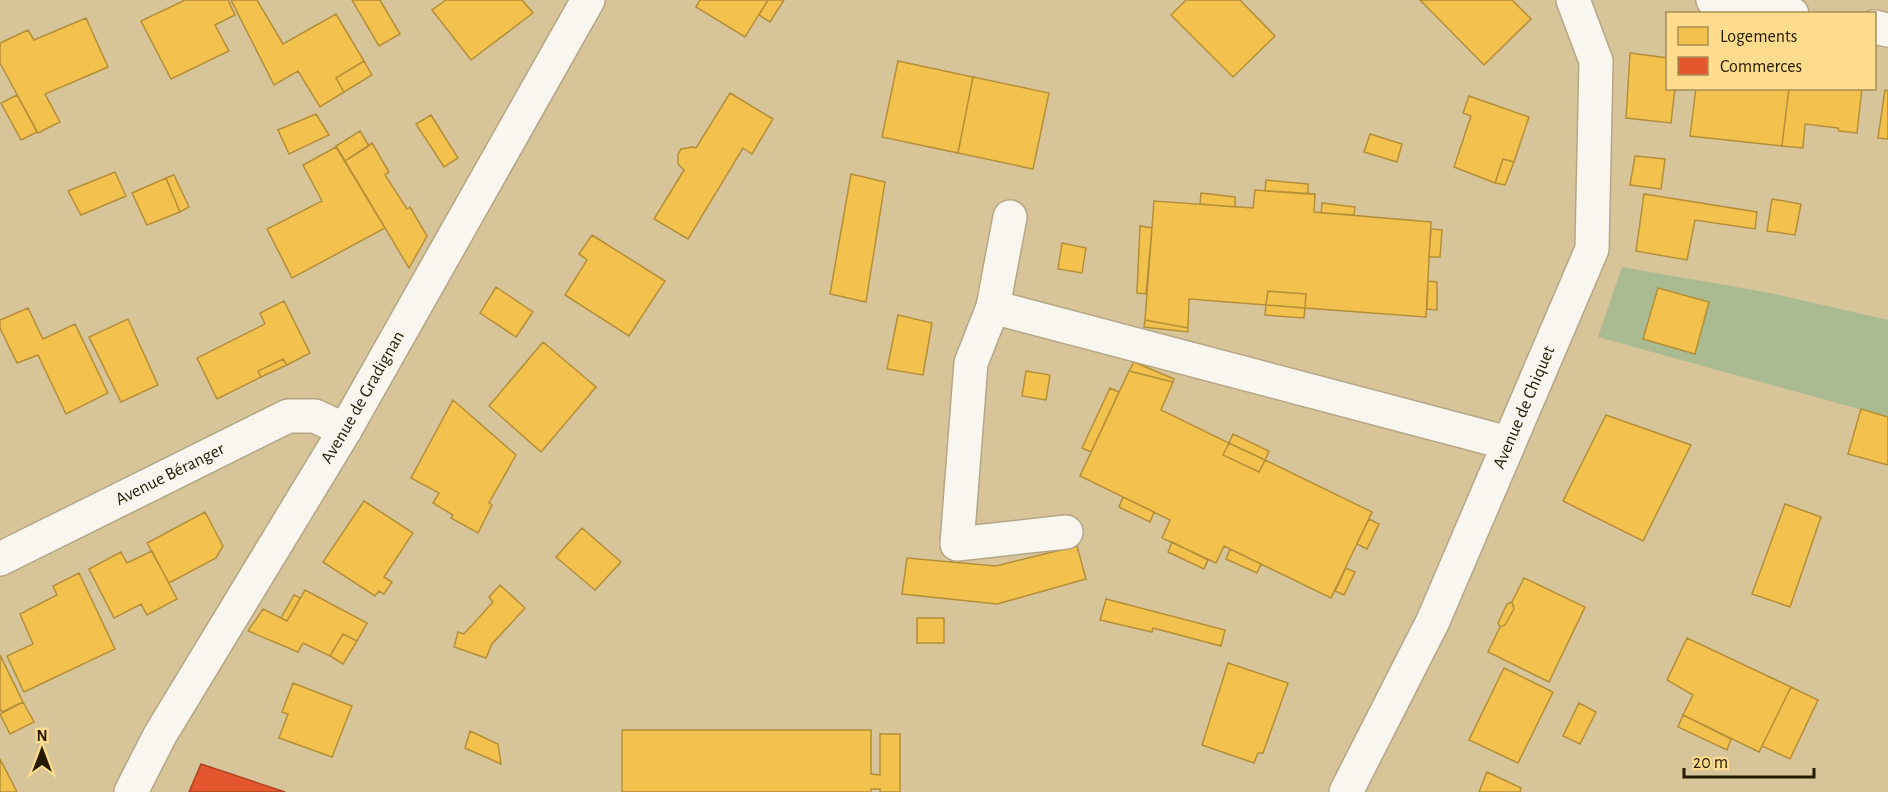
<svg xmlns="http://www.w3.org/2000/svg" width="1888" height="792" viewBox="0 0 1888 792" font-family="'Alegreya Sans',sans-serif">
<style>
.green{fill:#aabb91}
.homes{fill:#f2c14e;stroke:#b48f38;stroke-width:1.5}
.shops{fill:#e4572e;stroke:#ab4521;stroke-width:1.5}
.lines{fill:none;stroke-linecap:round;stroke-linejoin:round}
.minor-casing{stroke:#b5a685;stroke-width:36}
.minor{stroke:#f9f6f0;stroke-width:33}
.labels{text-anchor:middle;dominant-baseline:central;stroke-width:6;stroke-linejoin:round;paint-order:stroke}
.street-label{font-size:18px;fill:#251b03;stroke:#fedc8d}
</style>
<rect width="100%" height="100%" fill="#d7c499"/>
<path class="green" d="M1622,267L1770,293L1888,320V417L1598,337Z"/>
<path class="homes" d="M185,0H228L235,15L215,25L229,51L171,79L141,21Z
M231,0H257L283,44L336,14L364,61L336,78L344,92L320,107L298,71L274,85Z
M352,0H380L400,34L379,46Z
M446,0H522L533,13L471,60L432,10Z
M700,0H768L745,37L696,7Z
M768,0H784L770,22L759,15Z
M1186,0H1240L1275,36L1233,77L1171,15Z
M1420,0H1512L1531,19L1484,65Z
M86,18L108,67L45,94L60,122L38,133L0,63V43L28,30L34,40Z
M1630,53L1668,58V88H1675L1671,123L1626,118Z
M364,61L372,75L344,92L336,78Z
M898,61L973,77L958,153L882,137Z
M973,77L1049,93L1033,169L958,153Z
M1696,88H1789L1782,146L1690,136Z
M1789,88H1862L1857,133L1839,131L1838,128L1805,124L1803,148L1782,146Z
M1885,90L1888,91V139L1878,138Z
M730,93L773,119L752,154L743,148L688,239L654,219L684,170L678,164V154L681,149L692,147L696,148Z
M17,95L37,132L21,140L1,103Z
M1469,96L1529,117L1514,162L1503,159L1495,183L1454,167L1471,116L1463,113Z
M316,114L329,135L289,154L278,130Z
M431,115L458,158L444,167L416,124Z
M360,131L369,146L345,161L336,146Z
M1370,134L1402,144L1397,162L1364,152Z
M372,143L389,172L385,175L407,209L410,207L427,236L409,268L345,161Z
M336,147L385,228L292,278L267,229L322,201L303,165Z
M1635,156L1665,159L1661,189L1630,185Z
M1503,159L1514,162L1505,185L1495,183Z
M115,172L126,196L81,215L68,191Z
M851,174L885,182L866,302L830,294Z
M174,175L189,207L180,212L166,178Z
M166,178L180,212L147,225L132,193Z
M1266,180L1308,184V194L1265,191Z
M1255,190L1315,194L1314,212L1431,222L1426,317L1305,308L1306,294L1268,291L1266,305L1189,299L1188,328L1145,320L1154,201L1253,208Z
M1201,193L1235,197V207L1200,204Z
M1644,194L1757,212L1755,229L1695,220L1687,260L1636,251Z
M1772,199L1801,204L1795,235L1767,231Z
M1322,203L1355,207L1354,215L1321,213Z
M1140,226L1152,228L1146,294L1137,293Z
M1431,229L1442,230L1440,257H1429Z
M592,235L665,281L629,336L565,295L587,260L579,254Z
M1062,243L1086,248L1082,273L1058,269Z
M1428,281L1437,282V310L1427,309Z
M496,287L533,312L516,337L480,313Z
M1658,288L1709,302L1695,354L1643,339Z
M1268,291L1306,294L1305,308L1266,305Z
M284,301L310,353L287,365L283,359L258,371L261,377L217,399L197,358L265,324L260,313Z
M1266,305L1305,308L1304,318L1265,315Z
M28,308L43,339L75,324L108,393L66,414L38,355L17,363L0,328V320Z
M898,315L932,323L923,375L887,369Z
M128,319L158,385L121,402L89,337Z
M1145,320L1188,328V332L1144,327Z
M543,342L596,387L541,452L489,406Z
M283,359L287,365L261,377L258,371Z
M1134,362L1174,379L1173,382L1129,371Z
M1026,371L1050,375L1046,400L1022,396Z
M1129,371L1173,382L1161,410L1229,443L1223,455L1259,472L1265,460L1372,512L1331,598L1224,546L1216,563L1162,538L1170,520L1080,476Z
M1110,388L1119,392L1091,452L1082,448Z
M453,400L516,455L489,503L492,505L478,533L451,518L453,515L433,503L439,493L411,478Z
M1861,409L1888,417V465L1848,454Z
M1606,415L1691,445L1643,541L1563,501Z
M1233,434L1269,451L1265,460L1229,443Z
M1229,443L1265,460L1259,472L1223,455Z
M1123,497L1154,512L1150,522L1119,507Z
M364,501L413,533L384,577L392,582L384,594L379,591L375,596L323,562Z
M1785,504L1821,517L1790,607L1752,594Z
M205,512L223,546L216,558L169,583L147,543Z
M1369,519L1379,524L1367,549L1357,544Z
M582,528L621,562L595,590L556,557Z
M1172,542L1208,560L1204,569L1168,552Z
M1077,546L1086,579L997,604L902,594L907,558L996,566Z
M1230,549L1261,564L1257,573L1226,559Z
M152,551L177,599L147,615L141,604L114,618L89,569L121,552L127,563Z
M1346,568L1355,572L1344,595L1335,591Z
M79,573L115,649L24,692L7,656L33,644L20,614L57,595L53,586Z
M1524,578L1585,607L1549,682L1488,652L1500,627L1505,625L1514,609L1512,602Z
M500,585L525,608L492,644L486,658L454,647L458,632L464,634L493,602L489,597Z
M305,590L367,623L357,641L343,634L330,656L303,643L298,652L248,631L263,609L287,621Z
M294,595L300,598L287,621L281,618Z
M1106,599L1225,630L1221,646L1153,628L1152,632L1100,620Z
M1512,602L1514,609L1505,625L1500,627L1498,623L1507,604Z
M917,618H944V643H917Z
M343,634L357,641L343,664L330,656Z
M1687,638L1791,687L1759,752L1683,715L1693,695L1667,680Z
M0,655L23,702L2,712L0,709Z
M1228,663L1288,683L1263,753H1258L1254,763L1202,745Z
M1504,668L1553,692L1518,763L1469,740Z
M293,683L352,706L332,757L279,738L288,714L282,712Z
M1791,687L1818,700L1790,759L1762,746Z
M23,702L34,722L10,734L0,714Z
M1579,703L1596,712L1580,744L1563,736Z
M1683,715L1731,739L1727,750L1678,727Z
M622,730H871V774L880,775V734H900V792H880V789H871V792H622Z
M470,731L498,744L501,764L465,748Z
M0,759L17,792H0Z
M1487,772L1521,788L1520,792H1479Z"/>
<path class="shops" d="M201,764L285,792H189Z"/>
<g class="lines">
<g class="minor-casing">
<g id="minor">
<path d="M1713,0L1792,14"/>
<path d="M1874,27L1888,30"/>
<path d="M993,307L1010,217"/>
<path d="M1066,532L957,544L971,363L993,307L1508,443"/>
<path id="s1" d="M0,559L288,416H315L345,430"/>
<path id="s2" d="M131,792L160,735L345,430L588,0"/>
<path id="s3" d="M1346,792L1433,621L1592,249L1596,61L1573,0"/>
</g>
</g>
<use href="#minor" class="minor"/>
</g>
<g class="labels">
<g class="street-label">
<text stroke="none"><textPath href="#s2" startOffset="458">Avenue de Gradignan</textPath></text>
<text stroke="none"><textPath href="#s3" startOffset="424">Avenue de Chiquet</textPath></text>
<text stroke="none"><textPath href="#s1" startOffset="190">Avenue Béranger</textPath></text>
</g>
</g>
<rect x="1666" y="12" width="210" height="78" fill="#fedc8d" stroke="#a78f56" stroke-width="1.5"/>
<rect x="1678" y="27" width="30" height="18" fill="#f2c14e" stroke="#a78f56" stroke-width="1.5"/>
<text x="1720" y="42" font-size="18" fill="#251b03">Logements</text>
<rect x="1678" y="57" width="30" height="18" fill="#e4572e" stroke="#a78f56" stroke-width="1.5"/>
<text x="1720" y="72" font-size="18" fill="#251b03">Commerces</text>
<g transform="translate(42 750)" stroke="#fedc8d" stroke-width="4.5" paint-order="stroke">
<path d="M0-4.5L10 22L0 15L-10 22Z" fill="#251b03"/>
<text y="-9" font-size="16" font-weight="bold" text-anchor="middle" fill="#251b03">N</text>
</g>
<path d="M1684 768v9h130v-9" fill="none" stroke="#251b03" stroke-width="3"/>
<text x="1693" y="768" font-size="18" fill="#251b03" stroke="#fedc8d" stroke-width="4.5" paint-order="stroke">20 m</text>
</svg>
